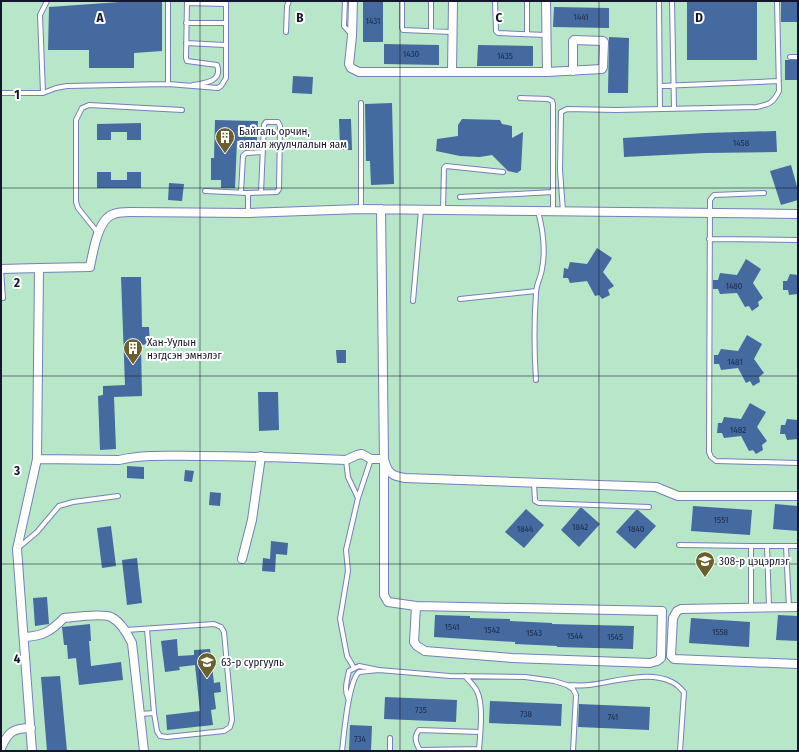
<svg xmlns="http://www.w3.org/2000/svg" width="799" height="752" viewBox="0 0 799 752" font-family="'Fira Sans Condensed',sans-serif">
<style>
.green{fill:#b8e6c9}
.building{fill:#446a9f}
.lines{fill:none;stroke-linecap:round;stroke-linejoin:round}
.lane-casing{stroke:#767fbc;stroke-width:6}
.street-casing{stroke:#767fbc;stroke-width:10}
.lane{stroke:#fff;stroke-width:4}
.street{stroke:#fff;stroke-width:8}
.grid{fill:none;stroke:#13162d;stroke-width:1;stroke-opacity:0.55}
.labels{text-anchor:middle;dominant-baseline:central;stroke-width:4;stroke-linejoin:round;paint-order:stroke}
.number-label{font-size:9px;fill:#1f2b4a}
.poi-label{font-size:11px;fill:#13162d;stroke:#fff;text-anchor:start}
.grid-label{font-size:13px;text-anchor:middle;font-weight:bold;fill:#13162d;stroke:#fff;stroke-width:4;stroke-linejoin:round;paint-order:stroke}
</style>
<rect width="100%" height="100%" fill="#e5e7f5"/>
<path class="green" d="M1,1H798V751H1Z"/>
<path class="building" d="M134,1H162V51L134,53V68H89V50H48L49,7Z
M363,1H383V42H363Z
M687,1H757V60H687Z
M781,1H798V22H781Z
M554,7L609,8V28L553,27Z
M609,37L629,38L628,93H608Z
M384,44L439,45V65L384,64Z
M478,45L533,46V66H477Z
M785,60H798V80H785Z
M293,76L313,77L312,94L292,93Z
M392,103L394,184L371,185L370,161H366L365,104Z
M339,119H351L352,150H340Z
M462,119L500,120L502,124L512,126V138L523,132L521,170L517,173L508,171L492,155L480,157L460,156L436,151L437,139L458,136V125Z
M215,120L258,121L257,141H237L235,188H221V180H211V158H214Z
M141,123V140H127V132H111V140H97V124Z
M776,131L777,152L705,153L624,157L623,138L705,133Z
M791,165L798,190V200L781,205L770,171Z
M97,172H111V180H127V172H141V188H97Z
M169,183L184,184L182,201L168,200Z
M597,248L612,258L603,272L614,286L608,290L610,295L602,299L599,295L595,296L587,281L570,283L568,278H563L564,268L568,269L570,262L587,264Z
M746,259L761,269L753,283L763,298L758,302L759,306L752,311L749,306L745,307L737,293L720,294L718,289H713V280H718L720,273L737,275Z
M790,274L798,275V294L789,295L788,290H783V281H787Z
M121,277H141L142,327H149L150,344L141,345L142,396L114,397L116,449L100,450L98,396L103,395V386L125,385Z
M747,335L762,344L754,359L764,373L759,377L760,382L753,386L750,381L746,383L738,368L721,370L719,364H714V355H718L721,349L738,351Z
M336,350H346V363H337Z
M258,392H278L279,430L259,431Z
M750,403L766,412L757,427L767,441L762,445L763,450L756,454L753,450L749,451L741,436L724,438L722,433H717L718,423H722L724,417L741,419Z
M787,419L798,420V439L787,440L785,434H780L781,425H785Z
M127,466L144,467V479L127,478Z
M185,470L194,471L192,482L184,481Z
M210,492L221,493L220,506L209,505Z
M775,504L798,506V531L773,529Z
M693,506L752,510L750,535L691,531Z
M580,508H582L600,524L579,547L561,530Z
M526,509L544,525L524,548L505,532Z
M636,510H638L656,526L635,549L616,532Z
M111,526L116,566L102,568L97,528Z
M271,541L288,543L287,555L276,554L275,572L262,571L263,558L270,559Z
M137,558L142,603L127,605L122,560Z
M47,597L49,624L35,626L33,598Z
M435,615L470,616V618L510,619V621L552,623V624L634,626L633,649L557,647V646L515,644V642L434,637Z
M778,615L798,616V641L776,640Z
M691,618L750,622L749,647L689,643Z
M90,624L91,641H89L91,666L121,662L123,680L79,685L76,658L68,659L67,645H64L62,627Z
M177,639L178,656L194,655V650L210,649L214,683L220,682L221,692L214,693L216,709L211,710L213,725L167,730L166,715L200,711L195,665L179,667L180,670L165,672L161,641Z
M60,676L67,751H47L41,677Z
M385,697L457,700L456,722L384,719Z
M490,701L562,704L561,726L489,723Z
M579,704L650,707L649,730L578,727Z
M350,725L372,726L371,751H349Z"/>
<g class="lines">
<g class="lane-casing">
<path id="lane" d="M187,1L186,58L187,61L217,65C223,82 204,83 193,85
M345,1L344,26L351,34
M402,1V28L403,30L452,32
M431,1V31
M495,1L496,31L498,33L546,35
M527,1V34
M659,1L660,108
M672,1L674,108
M187,3L225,4
M186,23H225
M286,32L287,6L289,1
M186,43L225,45
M790,57H798
M168,84V1
M660,86L779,81
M1,93H43L56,88L67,86L168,84L218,88L221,86L226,78V1
M43,93L40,15L47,1
M520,98L548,99L552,101L553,104V211
M361,103V209
M205,191L248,193L277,192L279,189L280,126L278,122H266L264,125L261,192
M241,192L243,156L246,153L263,152
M248,193V213
M764,193L714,195L710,200L709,452L711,457L716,461L798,463
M460,197L553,192
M443,210L444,168L446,166L503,172
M563,211L560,170L561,112L567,109L616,110L757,107C770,104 773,103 779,91L777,1
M98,233L78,208L76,202V120L82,108L89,105L182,110
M709,239L798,240
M1,270L3,298
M460,299L536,291
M413,301L421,210
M536,380C534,351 534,322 536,293C536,285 541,277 542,269C546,249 543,230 538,211
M346,460L348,477L358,498L346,550L348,571L340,619L347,656L354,668
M534,483L535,501L539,503L649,507
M358,498L371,459
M679,545L751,546
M767,546L769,607
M786,546L789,607
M18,548L37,532L59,506L73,502L118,496
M751,608V546H798
M126,630L214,624L221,627L224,632L232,720L230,727L224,731L167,737L160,736L157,731L154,713L147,629
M465,676C469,681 474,685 477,691C484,706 480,734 479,751
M567,685C574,685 582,686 589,685C614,682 648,670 672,682C677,684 680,688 684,692L680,751
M348,698C344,690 347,680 349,671L359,666L379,670
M140,714L154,713
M420,750C416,744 413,737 419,730L480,732
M420,750L479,749
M342,751C344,735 348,681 359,672L379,670L450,676L525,677L554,681L567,685L573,689L576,695L573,751
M390,751V738"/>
</g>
<g class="street-casing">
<path id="street" d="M353,1L352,36L349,64L351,68L359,72H547L602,69L603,67L604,42L603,41L574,40L573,41V71
M546,1L547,72
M452,72L453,1
M381,209L384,459C387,472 391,476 405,478L656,487L678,496H798
M39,268L90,267C93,252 98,218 114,214C119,212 125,212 130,212L248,213L361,209L798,214
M1,269L39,268L37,459L17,549L32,751
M37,459L119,460C145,454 172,456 199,456C248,456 297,458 346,460L357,455L362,454L371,459H384V595L388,602L416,606L662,611L661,658L657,661L650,663L512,658L425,651L417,646L414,642L416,606
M242,559L252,520L261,456
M798,607L681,609L677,611L673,618L671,656L674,659L798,664
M24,637C43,636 50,632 64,618C74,617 102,613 111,617C121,622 127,633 132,643L144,751
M1,748C8,732 13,728 31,728"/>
</g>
<use href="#lane" class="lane"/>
<use href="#street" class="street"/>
</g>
<path class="grid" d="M200,1V751M400,1V751M599,1V751M1,188H798M1,376H798M1,564H798"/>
<defs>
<g id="building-pin" transform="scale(1)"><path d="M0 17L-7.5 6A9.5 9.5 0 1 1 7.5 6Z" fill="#6b602d" stroke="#fff"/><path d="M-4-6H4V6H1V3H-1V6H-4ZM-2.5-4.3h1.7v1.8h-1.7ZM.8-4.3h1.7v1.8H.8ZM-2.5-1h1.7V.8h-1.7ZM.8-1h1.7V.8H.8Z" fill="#fff"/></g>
<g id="school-pin" transform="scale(1)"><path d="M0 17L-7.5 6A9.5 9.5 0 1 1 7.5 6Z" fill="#6b602d" stroke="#fff"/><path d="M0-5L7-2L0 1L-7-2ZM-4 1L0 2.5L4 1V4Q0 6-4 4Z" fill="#fff"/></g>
</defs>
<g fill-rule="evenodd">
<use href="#building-pin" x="225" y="137"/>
<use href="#building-pin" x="133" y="348"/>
<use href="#school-pin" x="705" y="561"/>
<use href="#school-pin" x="207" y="662"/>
</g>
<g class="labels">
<g class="number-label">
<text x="581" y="17">1441</text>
<text x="373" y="21">1431</text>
<text x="411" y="54">1430</text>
<text x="505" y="56">1435</text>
<text x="741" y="143">1458</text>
<text x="734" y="286">1480</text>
<text x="735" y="362">1481</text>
<text x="738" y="430">1482</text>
<text x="721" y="520">1551</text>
<text x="580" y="527">1842</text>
<text x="525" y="529">1844</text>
<text x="636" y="529">1840</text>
<text x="452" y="627">1541</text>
<text x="492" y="630">1542</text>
<text x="720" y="632">1558</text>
<text x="534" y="633">1543</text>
<text x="575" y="636">1544</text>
<text x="615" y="637">1545</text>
<text x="421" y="710">735</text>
<text x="526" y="714">738</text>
<text x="613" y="717">741</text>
<text x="360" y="739">734</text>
</g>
<g class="poi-label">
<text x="239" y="131">Байгаль орчин,<tspan x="239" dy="13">аялал жуулчлалын яам</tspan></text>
<text x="147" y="342">Хан-Уулын<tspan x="147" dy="13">нэгдсэн эмнэлэг</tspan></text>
<text x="719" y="561">308-р цэцэрлэг</text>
<text x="221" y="662">63-р сургууль</text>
</g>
</g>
<g class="grid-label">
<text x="100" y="22">A</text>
<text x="300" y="22">B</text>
<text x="499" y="22">C</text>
<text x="699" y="22">D</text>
<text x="17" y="99">1</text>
<text x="17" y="287">2</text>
<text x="17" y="475">3</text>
<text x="17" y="663">4</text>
</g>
<rect width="799" height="752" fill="none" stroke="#13162d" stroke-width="4"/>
</svg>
